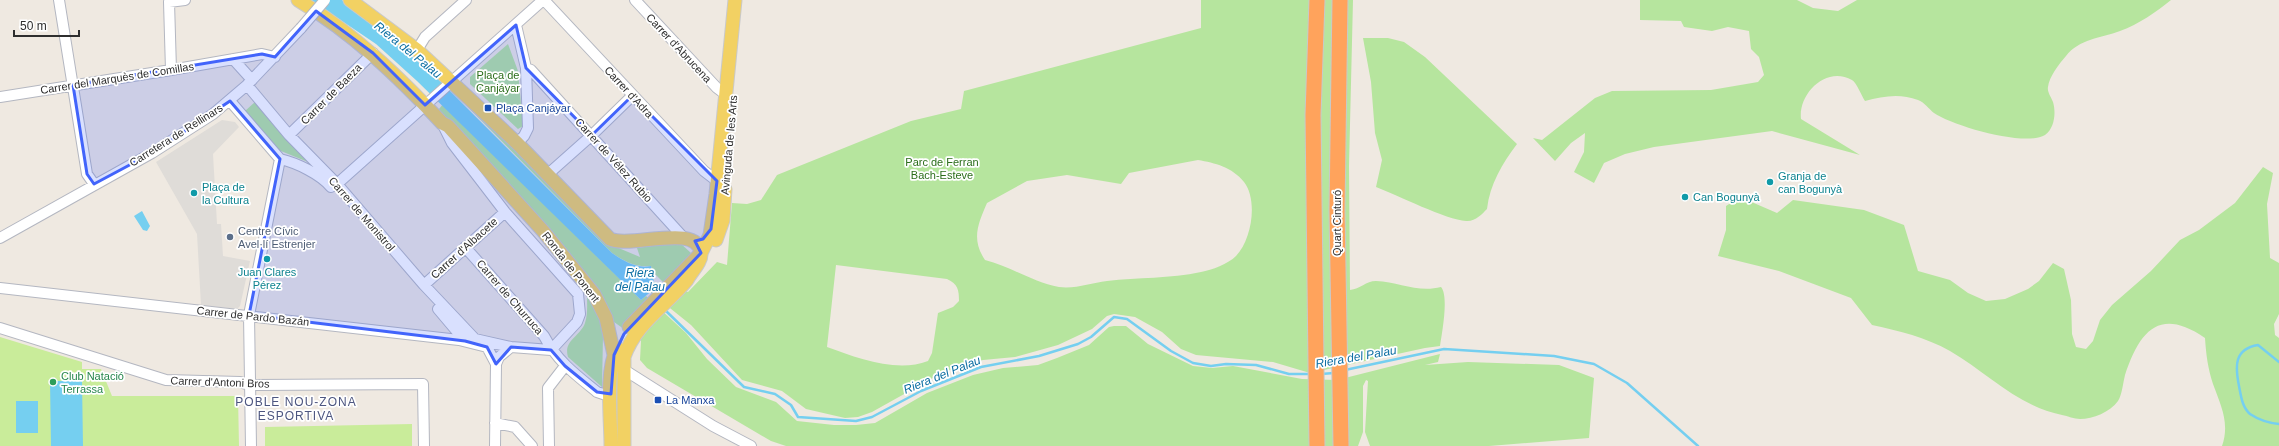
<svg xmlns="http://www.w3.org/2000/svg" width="2279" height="446" viewBox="0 0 2279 446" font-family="Arial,sans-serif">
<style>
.green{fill:#b6e59e;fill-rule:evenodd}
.pitch{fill:#c9ec9a}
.plaza{fill:#dfdcd8}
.water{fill:#75cff0}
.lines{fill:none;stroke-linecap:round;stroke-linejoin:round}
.stream{stroke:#75cff0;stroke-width:2.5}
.minor-casing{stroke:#b4b7c1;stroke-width:12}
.major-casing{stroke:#c9c9c9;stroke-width:15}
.highway-casing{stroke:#c9c9c9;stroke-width:17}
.minor{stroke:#fff;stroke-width:10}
.major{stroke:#f2d163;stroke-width:13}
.highway{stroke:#ffa35c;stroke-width:15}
.minor-bridge-casing{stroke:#b4b7c1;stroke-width:12;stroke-linecap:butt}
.minor-bridge{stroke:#fff;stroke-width:10}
.marked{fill:#4264fb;fill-opacity:0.2;stroke:#4264fb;stroke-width:3;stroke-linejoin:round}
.transit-dot{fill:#1a4fb4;stroke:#fff;stroke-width:1.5}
.culture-dot{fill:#0f9aa8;stroke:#fff;stroke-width:1.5}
.service-dot{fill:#5c6f8a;stroke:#fff;stroke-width:1.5}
.leisure-dot{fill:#2e9e5b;stroke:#fff;stroke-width:1.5}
.labels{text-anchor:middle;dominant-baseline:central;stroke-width:3.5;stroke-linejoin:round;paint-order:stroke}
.street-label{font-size:11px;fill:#2e2e2e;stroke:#fff}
.park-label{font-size:11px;fill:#2c6e1b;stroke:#fff}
.transit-label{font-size:11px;fill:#164399;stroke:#fff;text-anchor:start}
.culture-label{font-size:11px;fill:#0d838f;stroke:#fff;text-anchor:start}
.service-label{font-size:11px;fill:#4e5e75;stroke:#fff;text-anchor:start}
.leisure-label{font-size:11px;fill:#27864d;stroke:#fff;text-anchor:start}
.water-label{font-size:12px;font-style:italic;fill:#0d6fa3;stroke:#fff}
.neighbourhood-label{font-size:12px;letter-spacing:1px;fill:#4d5680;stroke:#fff}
</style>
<rect width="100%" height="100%" fill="#efe9e1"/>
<path class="green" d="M1201,0H1353L1349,166L1350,290C1360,289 1366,281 1376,281C1399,282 1418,293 1441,287C1449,296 1442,333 1440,346L1425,348L1310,373L1273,362L1196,355L1181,349L1162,332L1135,317L1114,314L1107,316L1092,329L1058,345L1015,357L983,360L955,368L940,374L872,412L858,417L845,418L806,409L782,391L742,380L691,325L650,292L655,287L654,282L688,292L717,262L727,265L732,203L747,204L761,200L777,175L911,121L961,109L964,91L1201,28ZM1198,160C1215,163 1232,167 1244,182C1258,200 1252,239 1236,256C1228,264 1212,270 1201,272C1170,279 1138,277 1107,281C1091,283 1076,289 1059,287C1032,282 1010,266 985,260C971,239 978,224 987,203L1027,181L1067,175L1121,184L1129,173ZM836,265L947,279C958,284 959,290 959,301L953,307L938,313L932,353L928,361C897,373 857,358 827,347Z
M1640,0H1797L1813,8L1838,11L1857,0H2171C2156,12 2139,24 2120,31C2101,38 2079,39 2066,56C2059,64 2049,77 2048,87C2047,92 2051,97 2053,102C2056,112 2055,128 2045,135C2025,147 1953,126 1934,113C1929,109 1924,102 1918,100C1900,93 1883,96 1865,101C1861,95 1857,83 1852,80C1826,65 1798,94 1801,119L1860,155L1772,131L1654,147L1625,154L1604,163L1594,183L1574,172L1584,152L1585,133L1571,143L1555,161L1533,138L1542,140L1595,98L1612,91L1711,90L1758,82L1764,75L1759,57L1751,49L1749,31L1728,27L1712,31L1684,27L1681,21L1640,20Z
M1363,38H1388L1404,42L1425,57L1517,144C1502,164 1490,184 1487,209C1482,214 1475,222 1466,221C1447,220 1397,195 1376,187L1382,160L1375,133L1371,82Z
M508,44L518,71L523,126L518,129L470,84V77Z
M255,102L308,162L276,149L245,111Z
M443,104L641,300L646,296L686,333L707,359L736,387L776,402L797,421L834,425H856L875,423L927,393L973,375L1003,368L1038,365L1057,358L1089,345L1109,327L1114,326H1126L1148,344L1193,366L1212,368L1233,366L1302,379L1337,380L1440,354L1438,362L1425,365L1468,362L1559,365L1594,378L1589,438L1489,446H1370L1365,432L1368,381L1366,380L1363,386V432L1358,446H786L771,441L647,368L640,360L641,341L614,322L601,294L442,114L439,109Z
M466,105L502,137L609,244L640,257L637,248L679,242L691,253L687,260L663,282L653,272L651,266C636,268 624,261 612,253Z
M2263,167L2273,173L2267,204L2270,258L2279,263V314L2274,324L2275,335L2279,338V446H2222C2230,423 2221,406 2213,384C2208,369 2206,354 2205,338C2160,307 2140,330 2125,375C2123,383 2122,395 2118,401C2110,412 2093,419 2080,419C2074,419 2068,416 2062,415C2017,406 1988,373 1950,351C1925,337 1900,331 1872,325L1851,298L1779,271L1718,256L1726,230V206L1740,197L1777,213L1793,200L1864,210L1904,225L1918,271L1950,280L1968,293L1986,301L2005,299L2028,289L2039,281L2053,263L2064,269L2071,300L2072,334L2076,347L2086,349L2093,341L2100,320L2112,305L2151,271L2180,240L2199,230L2235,203Z
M587,294L608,335L603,336L602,387L568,357C563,340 580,337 585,323C588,314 587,303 587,294Z"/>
<path class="pitch" d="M0,337L82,362V369H101L112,396H238L239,446H0Z
M412,424V446H265V427Z"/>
<path class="plaza" d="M222,120L235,122L239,127L213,154L217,224H221L223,256L250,261L240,306L237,309L201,305L197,234L156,162Z"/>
<path class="water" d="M311,0H342L367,18L439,80L612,253C624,261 636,269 651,266L655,288L641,300L417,81L376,44Z
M142,211L150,226L147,231L143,230L134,216Z
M50,381H82L83,446H51Z
M16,401H38V433H16Z"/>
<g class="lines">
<path class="stream" d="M665,310L744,387L775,394L791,405L798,417L856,421L872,417L921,391L981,367L1039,356L1078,344L1091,337L1114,317L1127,319L1171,351L1193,363L1211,366L1226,364L1256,365L1289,374H1310
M2279,362L2258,345C2234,349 2235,366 2239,386C2241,396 2242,407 2250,414C2259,420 2269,423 2279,424
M1345,370L1444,349L1554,356L1594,364L1627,383L1698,446
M1321,374L1334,373"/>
<g class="minor-casing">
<path id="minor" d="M59,0L87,174L94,184
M544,0L704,171L717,181
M635,0L717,88L725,94
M516,25L526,68L528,128L524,136L517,143
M417,50L425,37L466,0
M233,59L252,80
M526,68L531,70L683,237
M171,70L169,2L185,0
M247,85L289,135L337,184L424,285L475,339L511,347L551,350
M0,97L171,70L262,54L275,57
M230,101L280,159C297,163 320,174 331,187
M442,123L452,143L505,212L578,294L580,314L577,322L551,350
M289,135L373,53
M547,175L592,135L632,96
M337,184L543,0
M0,238L152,153L213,114L247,85L301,28
M465,247L544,336C557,361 576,375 597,392L603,394H611
M424,285L505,212
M0,288L459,340L487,347L496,364
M438,309L465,341
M0,328L166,380L240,382L249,385L423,384L424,446
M620,365L623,369L713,426L751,446
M495,423L515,427L532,446
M251,446L249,315L280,159
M495,446L496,364L499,357L511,347
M549,446L548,388L565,366"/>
</g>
<g class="major-casing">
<path id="major" d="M298,0C353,33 398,76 442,123L448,126L543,231L594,294L606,318L614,355
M350,0L417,50L517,143L610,239C630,249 698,222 701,253C702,262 691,272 687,280C666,306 635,324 624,357V446
M716,240L723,220L725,189
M629,327L701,253L710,235L716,194L735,0
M611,446C611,418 605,372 617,348"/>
</g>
<g class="highway-casing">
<path id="highway" d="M1317,0L1313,115L1317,446
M1340,0L1337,210L1341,446"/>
</g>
<use href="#minor" class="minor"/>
<use href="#major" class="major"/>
<use href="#highway" class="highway"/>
<g class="minor-bridge-casing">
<path id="minor-bridge" d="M301,28L325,0"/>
</g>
<use href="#minor-bridge" class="minor-bridge"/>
</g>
<path class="marked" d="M316,11L373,53L425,105L516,25L526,68L592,135L632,96L717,181L711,229L703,239L695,241L701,253L624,334L614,355L611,394L597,392L565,366L551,350L511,347L496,364L487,347L465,341L249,315L280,159L230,101L152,153L94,184L87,174L73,85L262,54L275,57Z"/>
<g class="transit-dot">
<rect x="484" y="104" width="8" height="8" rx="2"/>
<rect x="654" y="396" width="8" height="8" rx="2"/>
</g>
<g class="culture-dot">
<circle cx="1770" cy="182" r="4"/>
<circle cx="194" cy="193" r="4"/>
<circle cx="1685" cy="197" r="4"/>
<circle cx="267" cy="259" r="4"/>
</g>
<circle class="service-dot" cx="230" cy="237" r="4"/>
<circle class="leisure-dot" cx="53" cy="382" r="4"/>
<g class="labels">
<g class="street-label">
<text transform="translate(679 48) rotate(47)">Carrer d'Abrucena</text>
<text transform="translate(117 78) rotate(-9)">Carrer del Marquès de Comillas</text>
<text transform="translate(629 92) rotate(47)">Carrer d'Adra</text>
<text transform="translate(331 94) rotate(-45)">Carrer de Baeza</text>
<text transform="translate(176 135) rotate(-32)">Carretera de Rellinars</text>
<text transform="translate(729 145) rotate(-85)">Avinguda de les Arts</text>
<text transform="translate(614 160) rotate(48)">Carrer de Vélez Rubio</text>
<text transform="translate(362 214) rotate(49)">Carrer de Monistrol</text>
<text transform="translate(1337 223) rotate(-90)">Quart Cinturó</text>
<text transform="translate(464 248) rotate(-42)">Carrer d'Albacete</text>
<text transform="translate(571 267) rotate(52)">Ronda de Ponent</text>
<text transform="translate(510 297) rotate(49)">Carrer de Churruca</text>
<text transform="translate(253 316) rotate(6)">Carrer de Pardo Bazán</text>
<text transform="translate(220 382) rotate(2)">Carrer d'Antoni Bros</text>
</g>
<g class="park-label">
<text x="498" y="75">Plaça de<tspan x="498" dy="13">Canjáyar</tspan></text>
<text x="942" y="162">Parc de Ferran<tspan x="942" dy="13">Bach-Esteve</tspan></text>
</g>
<g class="transit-label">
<text x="496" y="108">Plaça Canjáyar</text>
<text x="666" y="400">La Manxa</text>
</g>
<g class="culture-label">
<text x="1778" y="176">Granja de<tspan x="1778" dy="13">can Bogunyà</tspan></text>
<text x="202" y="187">Plaça de<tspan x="202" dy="13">la Cultura</tspan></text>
<text x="1693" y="197">Can Bogunyà</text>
<text x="267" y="272" text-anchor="middle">Juan Clares<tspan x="267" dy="13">Pérez</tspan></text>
</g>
<g class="service-label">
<text x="238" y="231">Centre Cívic<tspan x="238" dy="13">Avel·lí Estrenjer</tspan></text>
</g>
<g class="leisure-label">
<text x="61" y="376">Club Natació<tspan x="61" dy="13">Terrassa</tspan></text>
</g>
<g class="water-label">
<text transform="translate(408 50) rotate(39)">Riera del Palau</text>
<text x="640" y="273">Riera<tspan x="640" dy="14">del Palau</tspan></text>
<text transform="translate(1356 357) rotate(-10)">Riera del Palau</text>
<text transform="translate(942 375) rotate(-22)">Riera del Palau</text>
</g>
<g class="neighbourhood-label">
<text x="296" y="402">POBLE NOU-ZONA<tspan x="296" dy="14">ESPORTIVA</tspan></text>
</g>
</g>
<path d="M14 30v6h65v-6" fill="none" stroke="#2e2e2e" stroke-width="2"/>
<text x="20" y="30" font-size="12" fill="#2e2e2e" stroke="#ffffff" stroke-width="3" paint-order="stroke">50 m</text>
</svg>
